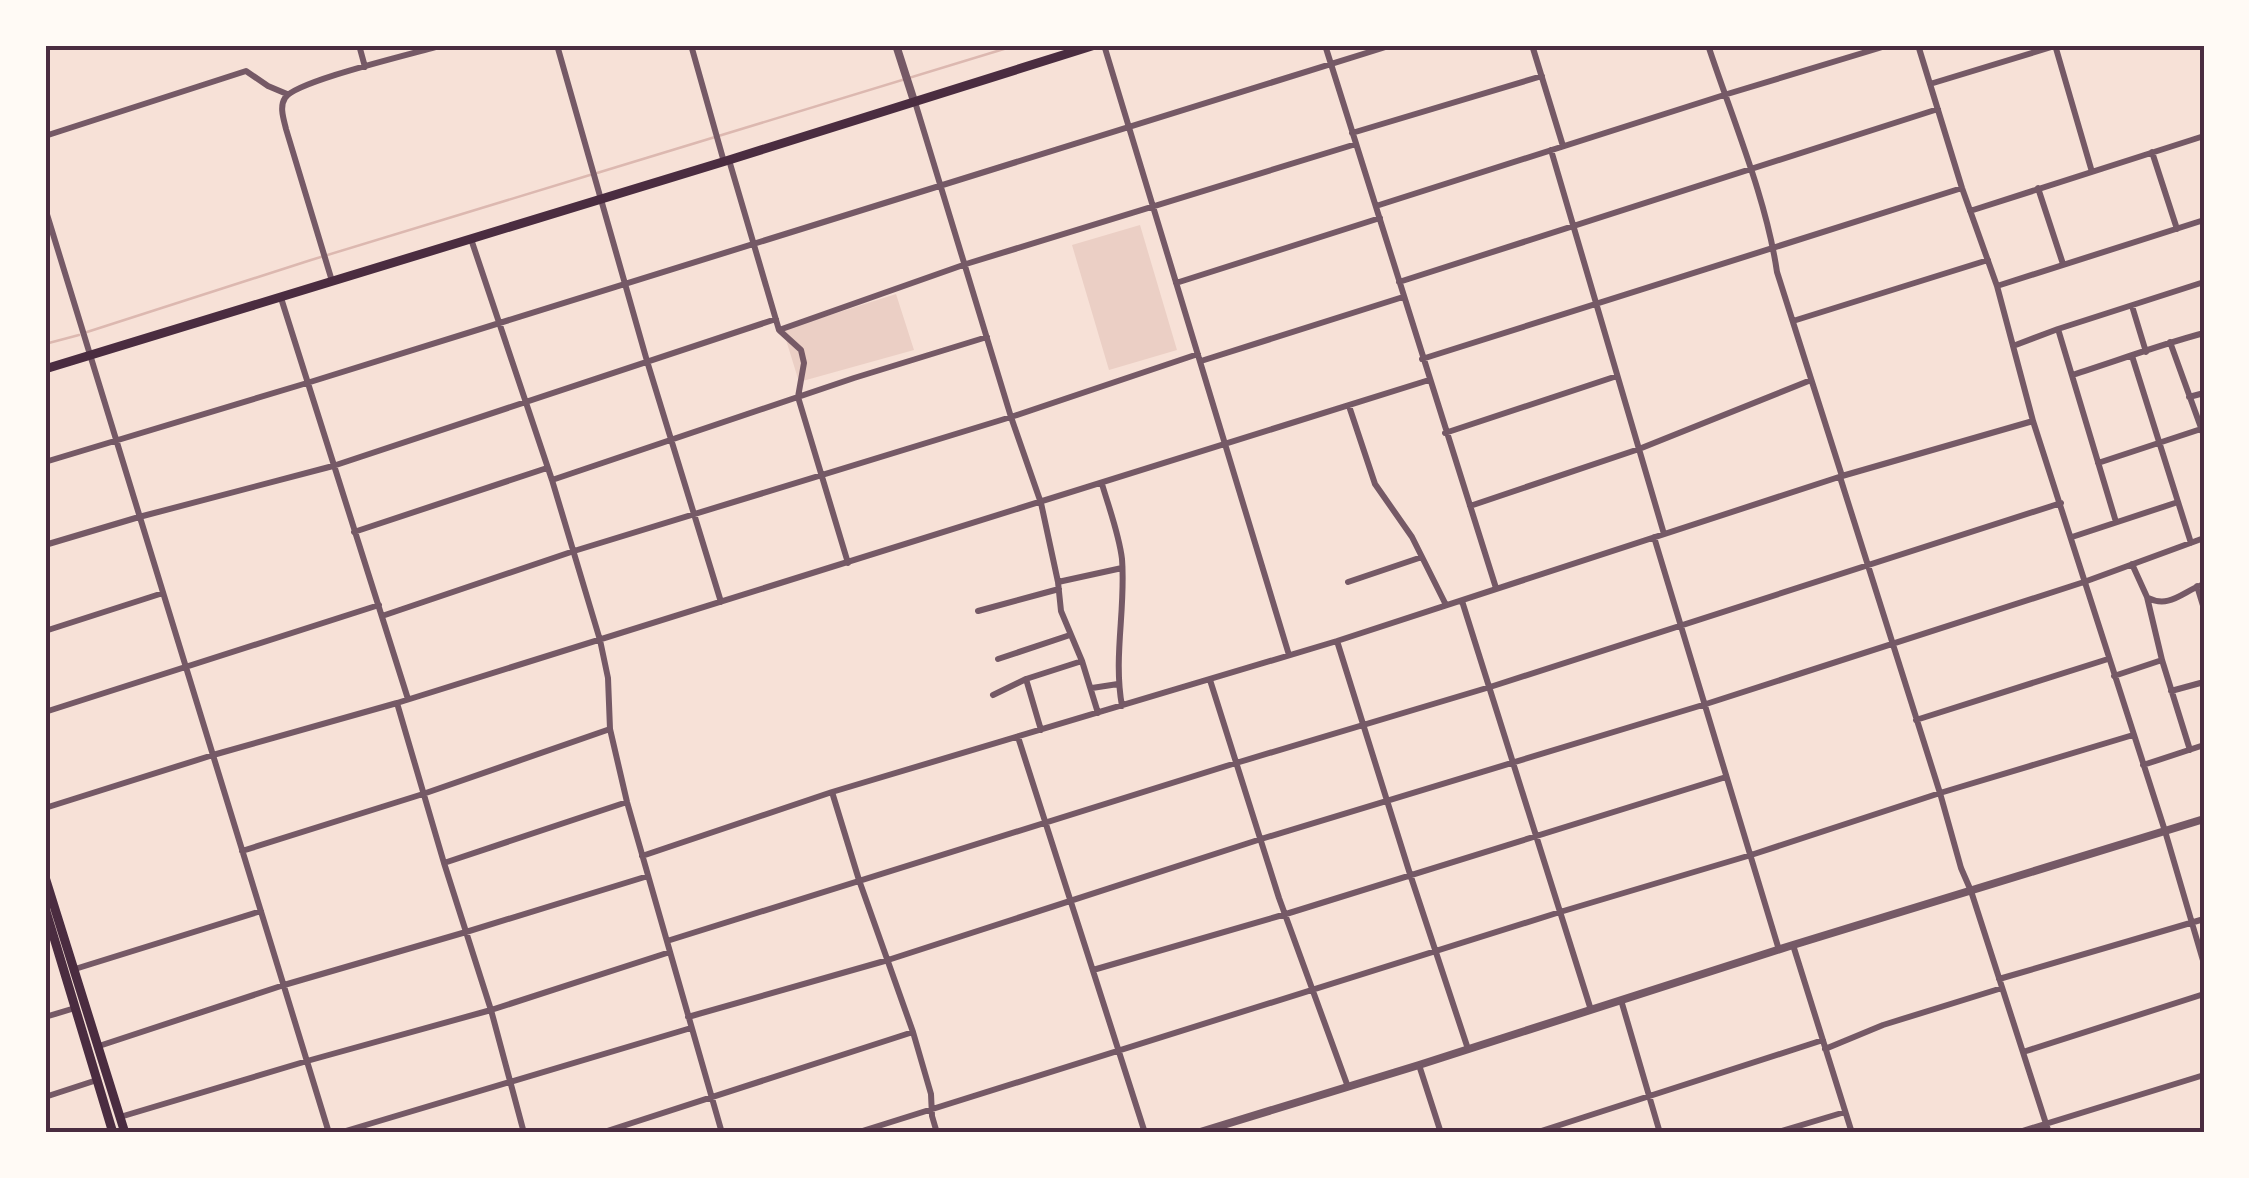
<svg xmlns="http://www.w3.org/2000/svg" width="2249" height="1178" viewBox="0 0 2249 1178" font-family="'PT Serif',serif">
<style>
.green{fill:#ebcfc5}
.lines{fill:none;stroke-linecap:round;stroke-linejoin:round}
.stream{stroke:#dcb8b0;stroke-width:2.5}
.minor{stroke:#755966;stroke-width:6}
.tertiary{stroke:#755966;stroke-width:8}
.secondary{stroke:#4a2c40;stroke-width:9}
.neatline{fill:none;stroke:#4a2c40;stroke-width:4}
</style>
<rect width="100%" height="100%" fill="#f7e1d7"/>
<path class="green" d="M1140,225L1177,350L1109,370L1072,245Z
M896,294L914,350L799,382L783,330Z"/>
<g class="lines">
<path class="stream" d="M597,173L1017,45
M87,332L311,260L590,175
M45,344L79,335"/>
<path class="minor" d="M359,45L365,67
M557,45L647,361L721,602
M691,45L724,162
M1104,45L1289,655
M1325,45L1496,588
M1532,45L1563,146
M1708,45C1732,118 1766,197 1777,272L1842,476
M1918,45L1962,188L1997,286L2033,421L2165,831L2204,964
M2055,45L2092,172
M1930,84L2058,45
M915,102L1011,417L1041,503L1058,582L1061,611L1082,661L1098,713
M1352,133L1542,76
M45,136L246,71L268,86L287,94
M1551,150L1664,534
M2152,152L2177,229
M729,160L779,330L801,350L804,363L798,397L848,563
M2038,188L2063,264
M1376,206L1724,95L1889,45
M45,208L329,1133
M1970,211L2204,136
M471,239L552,480L600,640L608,678L610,729L627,802L722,1133
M332,281L286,129C284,120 279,107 285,98C295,81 417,53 443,45
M1399,282L1938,109
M1176,283L1380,218
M1997,286L2204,220
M281,298L408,699
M2132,306L2146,352
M1793,321L1988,260
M2058,329L2116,522
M779,330L966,264L1356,144
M2170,342L2204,436
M2013,346L2058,329L2204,282
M2132,356L2191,543
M1422,359L1962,188
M1201,361L1403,297
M2072,375C2116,361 2159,345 2204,333
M2189,397L2204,393
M1349,406L1375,484L1412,537L1446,605
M1445,433L1617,376
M45,462L307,383L1392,45
M2098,463L2201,429
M1840,477L1940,793L1961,868L1971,891L2049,1133
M552,480L854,378L987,337
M1102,484C1109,508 1119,534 1122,559C1126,608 1113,657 1122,706
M1470,506L1639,449L1811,380
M354,532L547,468
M1654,537L1779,950
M2072,537L2178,502
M45,545L139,517L333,466L776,319
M2132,564L2147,597L2162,660L2190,750
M1058,582L1122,568
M1348,582L1422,557
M2197,586L2204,609
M2148,598C2170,609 2183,591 2204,584
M1462,601L1591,1010
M978,611L1059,589
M382,616L574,551L1011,417L1198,354
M45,631L163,593
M1337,641L1410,874L1468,1049
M998,659L1070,635
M2114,676L2162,660
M1026,679L1041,730
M1210,680L1279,898L1348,1087
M1092,688L1118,684
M2171,691L2204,682
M993,695L1026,679L1082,661
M397,703L444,863L491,1010L524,1133
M45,712L379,605
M1916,720L2108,659
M1018,737L1145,1133
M2143,765L2204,745
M832,792L859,880L913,1032L931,1094L932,1116L937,1133
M45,808L213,755L397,703L1429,380
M242,851L423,794L610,729
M642,856L832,792L1337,641L1842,476L2033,421
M444,863L627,802
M667,941L1236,763L1490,687L2061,503
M1793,945L1852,1133
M75,969L261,911
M1093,970L1286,914L1726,777
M1999,979L2204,919
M1621,1000L1660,1133
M45,1017L75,1008
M688,1017L888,960L1261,839L1706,704L2084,582L2204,538
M99,1046L284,985L466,932L648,876
M1825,1049L1883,1025L2002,988
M2023,1052L2204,994
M1419,1065L1441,1133
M45,1097L97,1080
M120,1117L307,1061L491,1010L670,952
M339,1133L691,1028
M601,1133L913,1032
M856,1133L1560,912L1751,855L1940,793L2133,735
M1535,1133L1823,1040
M1775,1133L1845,1112
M2016,1133L2204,1075"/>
<path class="tertiary" d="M896,45L914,101
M1197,1133L1419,1065L1793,945L2204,819"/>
<path class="secondary" d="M45,369L729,160L1095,45
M45,877L125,1133
M45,908L113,1133"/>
</g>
<rect width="2249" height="1178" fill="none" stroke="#fffaf5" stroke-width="95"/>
<rect x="48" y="48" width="2154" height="1082" class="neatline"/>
</svg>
